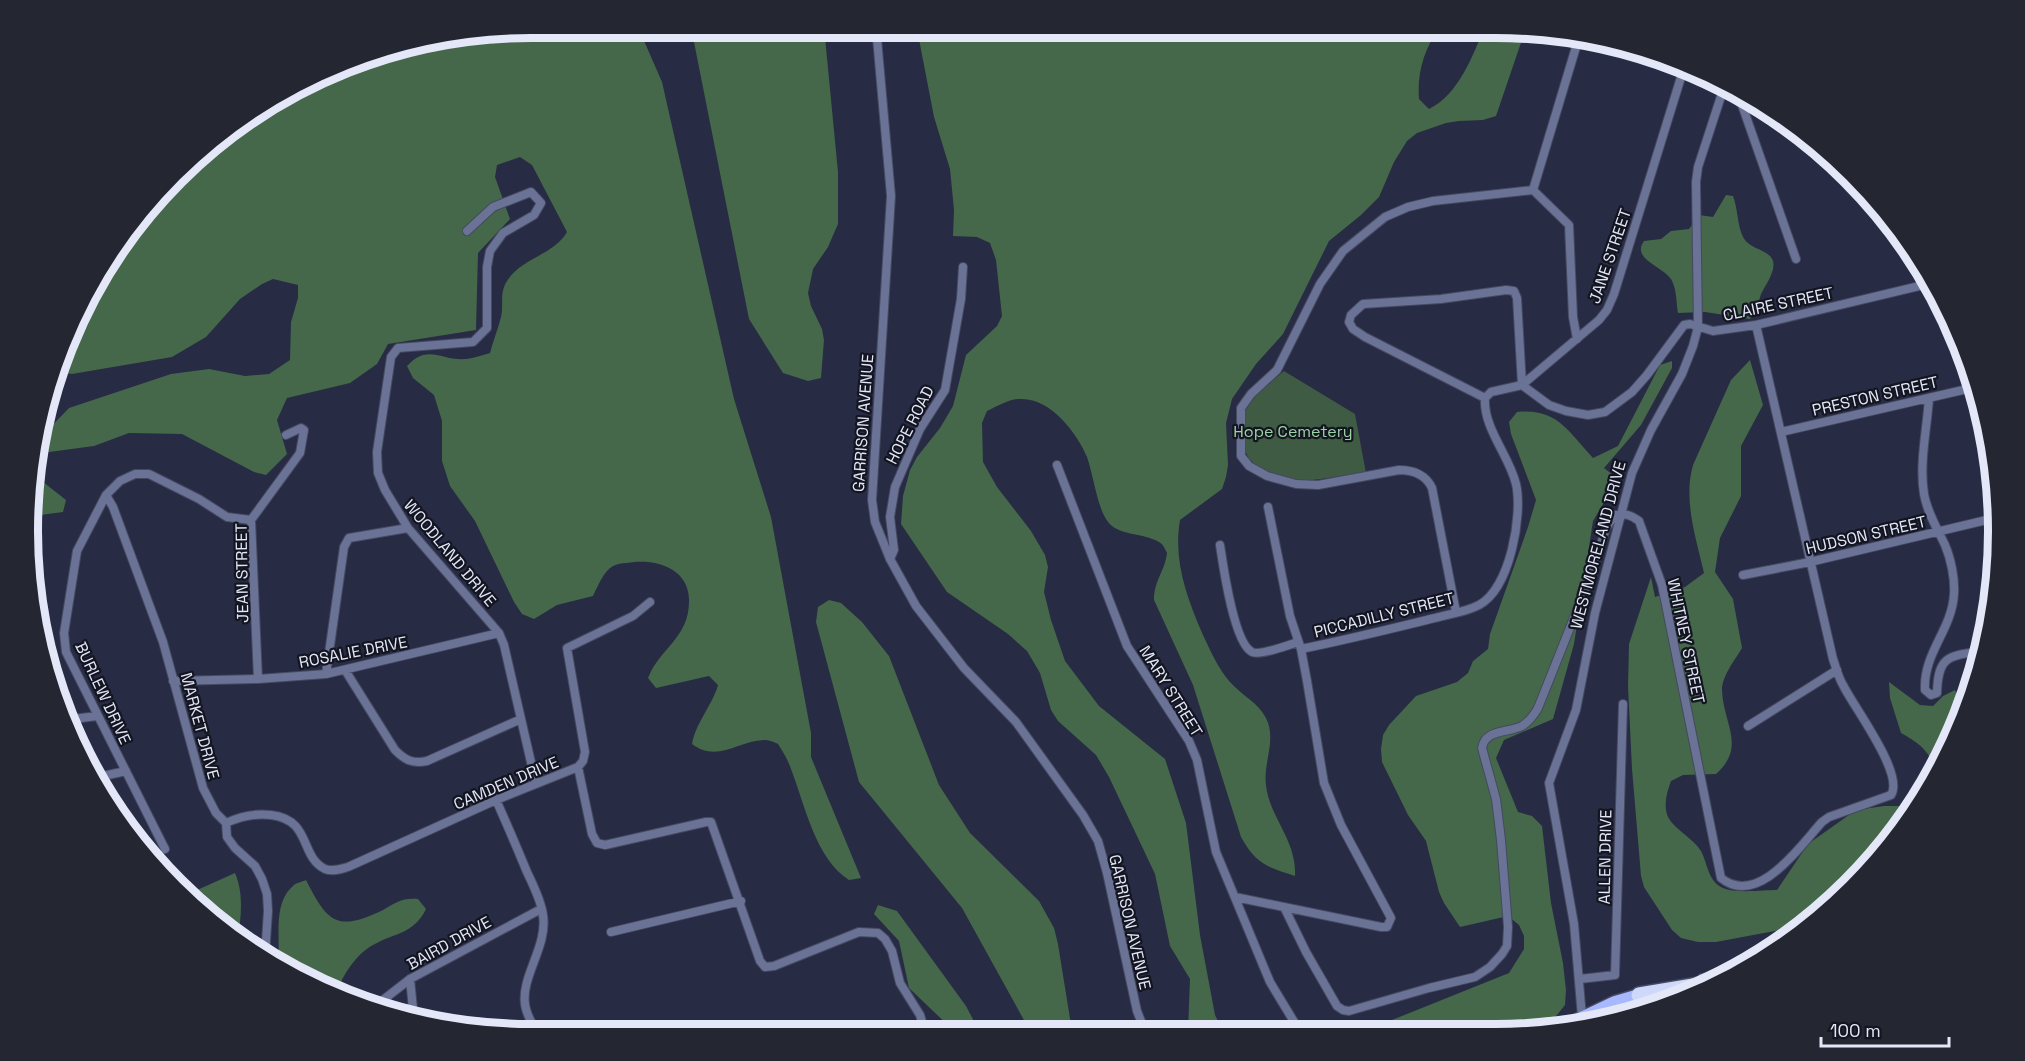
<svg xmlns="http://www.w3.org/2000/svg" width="2025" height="1061" viewBox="0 0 2025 1061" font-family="'Space Grotesk',sans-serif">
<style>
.green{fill:#3f5b43}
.forest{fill:#45674a}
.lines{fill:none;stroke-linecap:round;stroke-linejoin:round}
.street-casing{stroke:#454961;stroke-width:10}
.primary-casing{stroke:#454961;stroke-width:15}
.highway-casing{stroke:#454961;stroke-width:18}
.street{stroke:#6a7395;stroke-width:8}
.primary{stroke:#a7b8ff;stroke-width:12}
.highway{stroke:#ced8fa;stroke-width:15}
.labels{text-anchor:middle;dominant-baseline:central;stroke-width:4.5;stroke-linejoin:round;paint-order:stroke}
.street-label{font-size:16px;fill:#e3e7f8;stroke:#131520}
.park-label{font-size:16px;fill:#9bd4a3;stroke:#131520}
.rim{fill:none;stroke:#e3e7f8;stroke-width:8}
</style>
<rect width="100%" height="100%" fill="#272b44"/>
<path class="green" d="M1284,371L1355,414L1366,473L1297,482L1261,470L1249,459L1245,451V409L1258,393Z"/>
<path class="forest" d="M531,27H638L662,82L734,399L771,517L811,733V757L861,878L849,880C815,858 805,805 791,769C788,760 783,752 778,744C774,742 769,740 764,740C738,741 717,763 692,744C696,722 712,706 718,685L709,676L656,688L648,678C660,647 690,638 689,599C688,566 652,558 627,563C622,563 617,564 613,566C603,572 598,586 593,596L557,605L534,619L522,614L514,602L475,521L450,486L442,461V421L434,395L413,378L407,366C428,343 441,361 466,359C474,358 482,355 490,353C493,341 498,329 501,317C504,305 499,293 507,281C521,258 554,255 567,232L532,165L520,157L497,165L495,177L510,219L478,253L476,330L388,344L377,364L350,383L287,398L277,420L287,454L266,475L254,472L182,434L129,433L94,446L42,453L38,460L41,437L69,408L171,374L209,369L245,376L269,374L290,360L291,322L298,298V285L273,279L262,284L240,299L206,337L172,357L72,374L57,372L112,251L224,131L368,54Z
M691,27H824L838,172V224L828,247L813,269L808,293L811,306L822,329L824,340L821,378L808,381L783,373L749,319Z
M918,27L1439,28C1424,50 1417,72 1419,99L1429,109C1458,95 1473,56 1484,28H1526L1496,116L1483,120L1459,121L1446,123L1417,133L1407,141L1394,162L1379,197L1361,215L1329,241L1283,334L1256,364L1232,399L1226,423L1228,465L1226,477L1222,489L1180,520C1173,561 1187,598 1203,635C1211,652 1218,668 1230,682C1241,695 1258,702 1266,718C1277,740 1263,762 1266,785C1269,817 1297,840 1295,876C1267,867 1256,864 1241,837L1193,685L1154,600C1154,580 1165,571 1167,553C1165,549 1163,544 1159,542C1143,532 1116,537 1106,519C1097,505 1093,474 1087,457C1077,433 1051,399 1022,399C1010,398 998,406 987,411L982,423L983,462L997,487L1031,531L1045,555L1048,567L1044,592L1051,620L1065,661L1099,706L1165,759L1186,823L1200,935L1215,1015L1223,1031H1188L1190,979L1170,946L1155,874L1109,777L1096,755L1058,721L1051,710L1040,673L1027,651L1008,634L947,592L901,524L903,496L910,470L917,457L940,428L953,406L966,355L997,326L1002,316L996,260L990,243L977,237L953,236L954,210L950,169L934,117L918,34Z
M1726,195L1733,196C1738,209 1737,224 1743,237C1749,248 1761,248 1770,256C1780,266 1766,284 1761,294C1758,303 1757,313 1750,319L1705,312L1678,313C1676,302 1677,289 1671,279C1662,266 1631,259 1644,241L1661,239L1671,231L1689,229L1699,215L1713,217Z
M1750,360L1763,405L1741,446V496L1720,538L1715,572L1733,599L1742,648C1735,660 1722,676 1722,690C1723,724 1747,746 1716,774L1683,775L1671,781C1667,792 1663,805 1668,817C1675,830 1693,838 1701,851C1707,862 1708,880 1721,887C1732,894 1763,890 1777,890L1808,844L1856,810L1884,806H1911L1873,863L1801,926L1716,942H1698L1681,938L1672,930L1644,887L1641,876L1632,769L1628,686L1629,644L1651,577L1655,597L1685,587L1704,573C1696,538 1683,500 1693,465L1731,380Z
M1672,361V368L1641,425L1604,468L1618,479L1593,521L1574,644L1553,719L1504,740L1496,758L1518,812L1532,816L1542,826L1551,903L1563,963L1566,990L1565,1005L1557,1015L1541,1030H1376L1377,1026L1509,973L1524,949V936L1519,925L1508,916L1460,927L1444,903L1439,892L1426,841L1408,815L1382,762L1381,749L1383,735L1389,725L1416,696L1457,682L1468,673L1473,661L1488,649L1490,634L1528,527L1536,500L1511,434L1509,422L1517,412C1557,408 1568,431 1593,458L1618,446L1660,365Z
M37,472L38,478L66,500L63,512L33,516Z
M829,600L841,603L862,622L889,656L939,785L970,833L1039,901L1054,928L1058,944L1072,1031H1030L962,908L859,782L816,622L818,607Z
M1889,682L1920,705L1933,706L1943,696L1955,690L1963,709L1946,753L1935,770C1929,750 1919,743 1901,733L1890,698Z
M235,873C244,894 241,916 238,939L224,930L186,895Z
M306,880C327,921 336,933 383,910C398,902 400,898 418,899L426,909C414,934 394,933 373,945C356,954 343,975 336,993L308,982L278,963C281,940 272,904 293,886C295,883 302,882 306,880Z
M878,905L897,911L966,1006L979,1031L955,1032L909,988L899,941L874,914Z"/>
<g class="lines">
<g class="street-casing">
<path id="street" d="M876,27L891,196L872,500L875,522L890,559L916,606L964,668L1016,722L1083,815L1098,841L1107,873L1137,1011L1145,1031
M1713,77L1725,85L1742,105L1796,259
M1533,190L1569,225L1573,317L1577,339
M1533,190L1579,37
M1889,220L1894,232
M467,231L493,207L531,192L541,203L534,215L503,233L490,251L487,267V328L473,342L398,348L391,357L377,452L378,473L385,490L408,528L499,633L504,645L536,784
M1485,398L1365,337L1353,329L1349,322L1351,315L1363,304L1441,299L1506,290L1514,291L1517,298L1522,385L1549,405L1566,411L1588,415L1605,412L1632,392L1647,375L1684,325L1690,324L1713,331L1756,325L1932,283
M1485,398L1491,392L1522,385L1599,320L1607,310L1614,294L1682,74L1689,69
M1929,398C1927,429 1919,463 1924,494C1927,512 1937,528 1945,545C1951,559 1955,579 1954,594C1952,630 1923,653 1925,690L1931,695L1937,693C1938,655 1949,656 1982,651
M1781,432L1976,387
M1057,465L1127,646L1189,741L1197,760L1216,852L1270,982L1299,1030
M106,495L113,507L163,642L203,788L216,813L226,823L227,837L235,848L255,866L262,879L267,894L268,911L265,956
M1220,545C1223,565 1234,643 1252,652C1259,656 1289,645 1298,642
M890,559L894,550L890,517L895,487L920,429L945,390L961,299L963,267
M1743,575L1810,562L1995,518
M1456,612L1432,488C1426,475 1413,470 1399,470L1318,485L1296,484L1267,476L1249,466L1241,456V408L1251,394L1277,370L1320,284L1343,251L1385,217L1408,207L1433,201L1533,190
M1301,649C1346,640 1390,629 1435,618C1449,614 1466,612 1479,605C1510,589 1523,515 1516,484C1509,455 1483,428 1485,398
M345,670L395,750C405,760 412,764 427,761L521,719
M326,674L344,547L349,538L408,528
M258,679L251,520L300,453L304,430L301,428L286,435
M173,681L258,679L326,674L499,633
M65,720L97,716
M1748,726L1837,670
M578,767L592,834L597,843L605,845L706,822H711L760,961L765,967L774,966L859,932L878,933L885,939L892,951L900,983L920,1015L925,1032
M99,777L126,771
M496,800C507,824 517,848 527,872C533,885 541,900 543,915C548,946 521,976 525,1004C526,1014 532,1024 537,1033
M226,823C241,816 255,813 271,815C312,820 299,856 325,869C333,872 341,869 348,867L496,800L578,767L583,761L585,752L567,648L633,616L650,602
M165,849L66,652L64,633L77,551L106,495L120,481L135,474H149L199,499L227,517L251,520
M1235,897L1381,927H1387L1391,918L1341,825L1324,783L1307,681L1301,649L1290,616L1268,507
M1285,909L1306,952L1337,1006L1343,1010L1349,1011L1429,988L1475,977L1490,967L1502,954L1507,946L1508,927L1501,840L1496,799L1482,748C1485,729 1508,733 1522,726C1530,721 1534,715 1538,708L1593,570L1606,528L1615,515C1625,513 1631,515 1639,521L1662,585L1721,878C1758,908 1800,846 1822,822L1829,817L1891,795C1905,774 1853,706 1843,685C1838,677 1836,667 1833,659L1756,325
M611,932L741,901
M1702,978L1736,970
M410,979L414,1019
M1580,979L1615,975L1623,704
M374,1007L410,979L541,909
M1582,1017L1574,924L1549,783L1576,710L1595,613L1632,473L1651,430L1682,374L1693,346L1698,327L1696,182L1698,167L1725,84
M802,1032C831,1025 843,1023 871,1032"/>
</g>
<g class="primary-casing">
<path id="primary" d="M1556,1030L1615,1002L1639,995"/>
</g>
<g class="highway-casing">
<path id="highway" d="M1639,995L1711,983"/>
</g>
<use href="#street" class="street"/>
<use href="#primary" class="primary"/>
<use href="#highway" class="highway"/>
</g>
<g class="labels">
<g class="street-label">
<text transform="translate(1610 256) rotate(-71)">JANE STREET</text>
<text transform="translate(1778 304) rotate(-12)">CLAIRE STREET</text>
<text transform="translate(1875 396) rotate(-13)">PRESTON STREET</text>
<text transform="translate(863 423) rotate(-86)">GARRISON AVENUE</text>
<text transform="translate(910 425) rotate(-63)">HOPE ROAD</text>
<text transform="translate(1866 535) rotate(-13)">HUDSON STREET</text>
<text transform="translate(1598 545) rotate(-75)">WESTMORELAND DRIVE</text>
<text transform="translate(450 553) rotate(50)">WOODLAND DRIVE</text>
<text transform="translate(242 573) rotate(-91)">JEAN STREET</text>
<text transform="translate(1384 615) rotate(-14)">PICCADILLY STREET</text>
<text transform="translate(1686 641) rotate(78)">WHITNEY STREET</text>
<text transform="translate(353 652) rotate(-11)">ROSALIE DRIVE</text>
<text transform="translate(1171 691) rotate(58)">MARY STREET</text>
<text transform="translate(103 693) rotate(65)">BURLEW DRIVE</text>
<text transform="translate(200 726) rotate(75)">MARKET DRIVE</text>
<text transform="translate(506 783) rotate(-23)">CAMDEN DRIVE</text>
<text transform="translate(1605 857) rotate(-89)">ALLEN DRIVE</text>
<text transform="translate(1130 922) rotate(77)">GARRISON AVENUE</text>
<text transform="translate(449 943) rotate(-29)">BAIRD DRIVE</text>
</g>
<g class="park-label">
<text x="1293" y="431">Hope Cemetery</text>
</g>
</g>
<path d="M0 0H2025V1061H0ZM531 38H1495A493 493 0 0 1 1988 531V531A493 493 0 0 1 1495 1024H531A493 493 0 0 1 38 531V531A493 493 0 0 1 531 38Z" fill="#242631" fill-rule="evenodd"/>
<path class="rim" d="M531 38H1495A493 493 0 0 1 1988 531V531A493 493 0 0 1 1495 1024H531A493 493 0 0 1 38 531V531A493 493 0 0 1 531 38Z"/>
<path d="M1821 1037v9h128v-9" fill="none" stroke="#e3e7f8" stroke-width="3"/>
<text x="1830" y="1037" font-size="18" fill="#e3e7f8" stroke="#131520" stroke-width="4.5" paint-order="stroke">100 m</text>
</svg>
